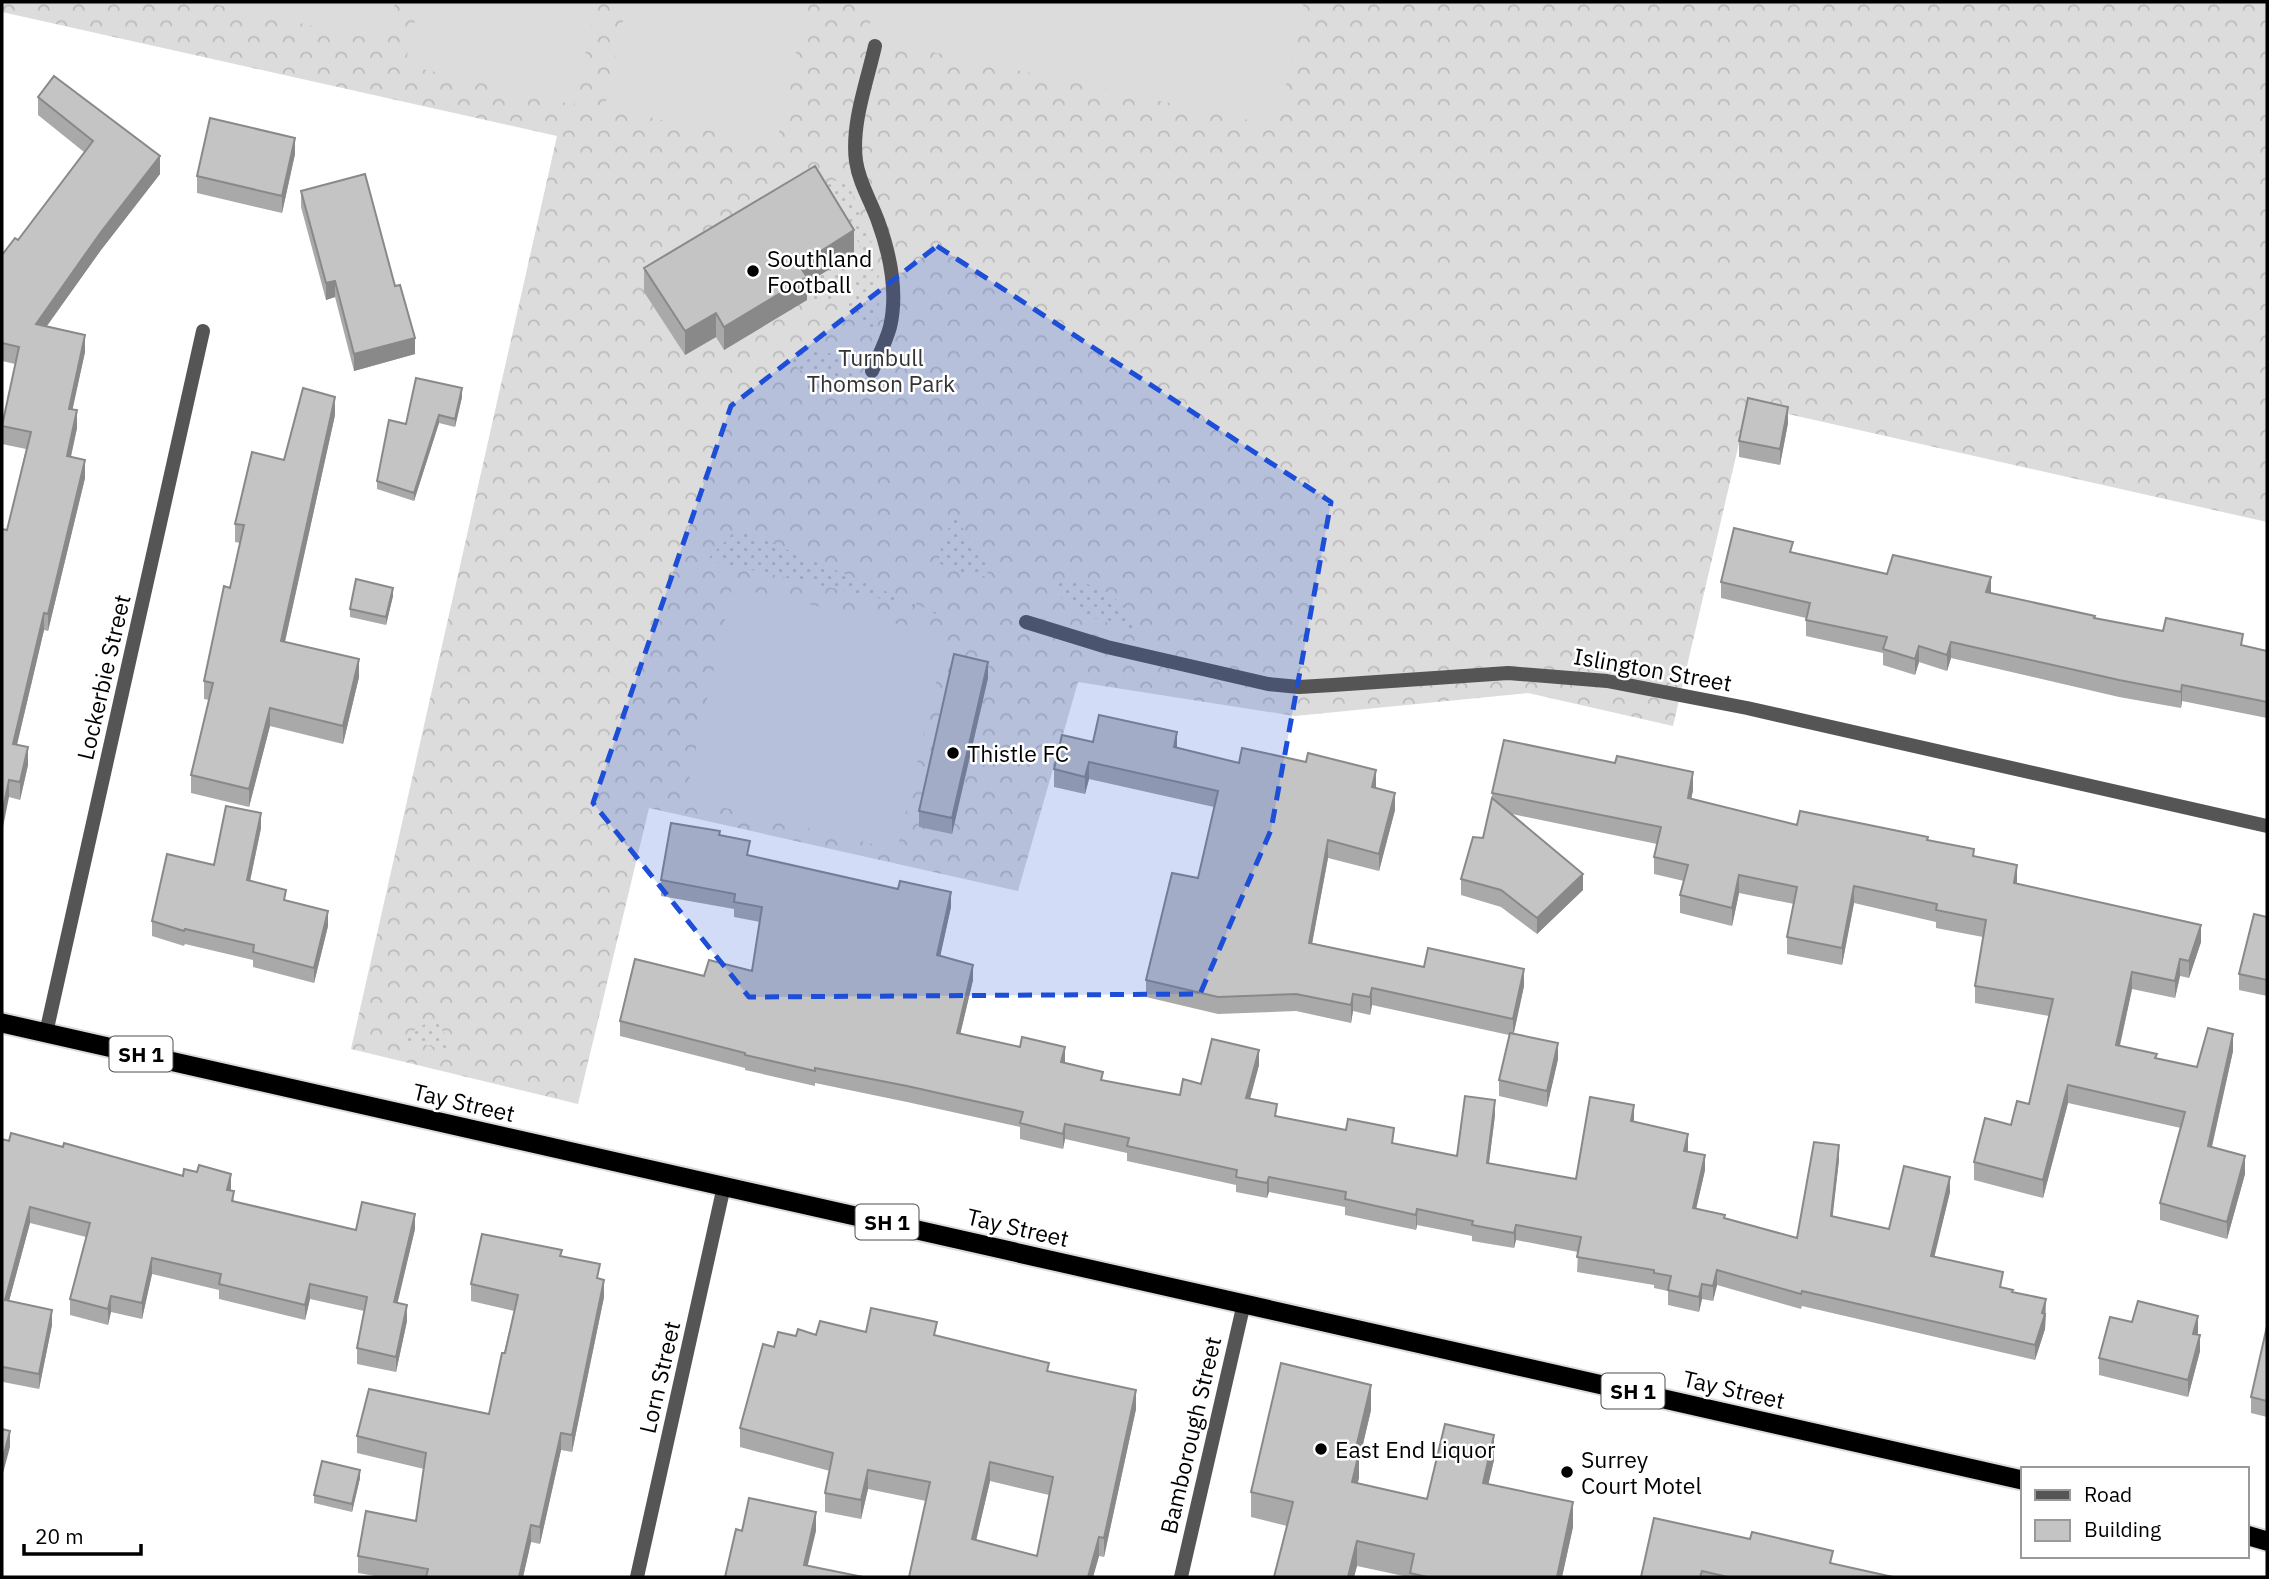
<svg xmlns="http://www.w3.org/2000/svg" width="2269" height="1579" viewBox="0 0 2269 1579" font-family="'IBM Plex Sans',sans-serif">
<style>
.forest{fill:url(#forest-crowns)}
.garden{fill:url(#garden-dots)}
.pitch{fill:#dcdcdc}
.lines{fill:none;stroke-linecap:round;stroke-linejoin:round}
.trunk-casing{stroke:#dbdbdb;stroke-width:23}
.minor{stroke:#555;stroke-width:14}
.trunk{stroke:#000;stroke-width:19}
.wall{fill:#a9a9a9;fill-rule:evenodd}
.shaded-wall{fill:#898989}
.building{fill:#c4c4c4;stroke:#898989;stroke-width:2;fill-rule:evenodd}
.marked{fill:#1d4ed8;fill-opacity:0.2;stroke:#1d4ed8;stroke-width:5;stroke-dasharray:14 9;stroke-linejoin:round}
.poi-dot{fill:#000;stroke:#fff;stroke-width:2.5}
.labels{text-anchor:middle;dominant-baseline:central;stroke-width:5;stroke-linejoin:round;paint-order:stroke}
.shield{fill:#fff;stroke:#4c4c4c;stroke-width:2}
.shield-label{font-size:21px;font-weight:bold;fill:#000}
.poi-label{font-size:23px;fill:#000;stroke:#fff;text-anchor:start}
.park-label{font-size:23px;fill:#333;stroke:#fff}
.street-label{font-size:23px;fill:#000;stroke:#fff}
</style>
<defs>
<pattern id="forest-crowns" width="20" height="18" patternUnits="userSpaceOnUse" patternTransform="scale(1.75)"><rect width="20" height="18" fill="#dcdcdc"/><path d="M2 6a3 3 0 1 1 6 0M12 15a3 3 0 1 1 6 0" fill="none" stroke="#bbb"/></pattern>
<pattern id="garden-dots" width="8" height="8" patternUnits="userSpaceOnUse" patternTransform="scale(1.75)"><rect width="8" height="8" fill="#dcdcdc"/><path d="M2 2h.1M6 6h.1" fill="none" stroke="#bbb" stroke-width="1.8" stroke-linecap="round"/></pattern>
</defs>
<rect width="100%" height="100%" fill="#fff"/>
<path class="forest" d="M2,2H2267V522L1748,405L1673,726L1528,693L1295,716L1078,682L1018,891L649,808L578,1104L351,1049L557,136L2,12Z"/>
<path class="garden" d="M847,176C853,202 867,226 875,253C881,276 880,305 876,328L869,332L845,306L865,253L824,186Z
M854,254L834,301L807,300L799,288Z
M810,346C830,351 842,359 853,376C821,386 810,381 788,358Z
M955,518L986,560C990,568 990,571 984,577H972L938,563L943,538Z
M735,531L755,536L951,619L909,605L707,560Z
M1046,578C1087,581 1120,587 1136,630C1095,619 1069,616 1046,578Z
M433,1019L437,1020L443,1032L460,1053L400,1039Z"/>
<path class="pitch" d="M204,2H395L386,42Z
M419,2H597L574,105L405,65Z
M627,2H807L776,146L605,107Z
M874,2H1304L1277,126L867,38Z
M732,587L947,635L897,850L685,798Z"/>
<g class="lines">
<g class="trunk-casing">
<path id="trunk" d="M2,1023L2022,1480
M2246,1535L2267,1541"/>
</g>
<path class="minor" d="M872,371C878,357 886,342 890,327C898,293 890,254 878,221C871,201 859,183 856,161C851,124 867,82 875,46
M1026,622L1107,647L1268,684L1299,687L1333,685L1508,673L1607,681L1747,708L2267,826
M46,1033L203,331
M637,1577L724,1186
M1181,1577L1244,1303"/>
<use href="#trunk" class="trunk"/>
</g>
<path class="wall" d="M38,97L160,174L101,250L47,326L85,352L72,409L77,428L71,457L85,478L48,631L44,630L17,745L28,765L20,800L9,797L7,530L26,449L2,444V425L15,364L2,361V255L18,240L84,152L38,115Z
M295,154L282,213L197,193V176Z
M301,191L395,286L415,354L354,371L335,297L326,300L301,207Z
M854,254L807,283V300L724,350L716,337L685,355L644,292V268Z
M462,397L455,427L439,423L414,501L377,489V481L406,424Z
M335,415L285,642L359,677L343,744L270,726L249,807L191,793V775L209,700L204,699V681L230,588L240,543L235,542V524Z
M1788,423L1780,465L1739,457V441Z
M1793,553L1887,574L1991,593L2095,618L2267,651V718L2182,701L2181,708L2119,697L1951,658L1947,671L1919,662L1915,675L1883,665V653L1806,636V618L1721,598V582Z
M393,596L386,625L350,617V609Z
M988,678L952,834L919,827V811Z
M1093,742L1177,748L1239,763L1376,788L1395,810L1379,871L1328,858L1312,943L1424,967L1524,986L1514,1033L1558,1059L1547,1107L1499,1096V1080L1509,1035L1372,1005L1370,1015L1353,1011L1351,1023L1296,1011L1218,1014L1146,997V980L1198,878L1214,807L1089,779L1085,794L1054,787V769Z
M1615,763L1693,790L1691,799L1797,825L1928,840L1974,857L2017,883L2201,942L2189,978L2180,976L2175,998L2132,989L2120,1046L2157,1058L2197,1067L2233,1051L2212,1147L2245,1174L2227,1239L2160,1220V1203L2181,1128L2068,1103L2043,1198L1974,1180V1162L2011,1125L2029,1104L2049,1016L1975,1003V986L1983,937L1936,928V922L1854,903L1842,965L1787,954V937L1794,904L1739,893L1732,926L1680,913V895L1684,881L1654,874V857L1657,844L1512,814L1583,890L1537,934L1501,907L1461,895V879L1483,838L1492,798V793Z
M261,828L250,881L328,926L314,983L253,967V960L185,944L184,946L152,936V921L214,865Z
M720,835L750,856L951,907L940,956L973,980L960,1034L1065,1063L1103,1080L1180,1095L1201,1084L1259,1065L1250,1099L1277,1116L1394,1144L1457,1156L1495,1115L1489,1163L1576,1179L1634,1121L1687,1151L1705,1170L1696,1208L1725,1219L1797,1238L1839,1160L1832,1216L1889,1229L1950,1192L1934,1256L2013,1292L2046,1315L2045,1329L2035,1360L1802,1306L1801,1309L1717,1285L1713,1301L1702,1299L1699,1312L1668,1305V1291L1654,1288V1285L1577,1272L1578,1252L1516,1240L1514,1248L1472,1241V1236L1417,1225L1416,1230L1345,1215V1207L1269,1192L1267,1198L1236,1192V1185L1127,1161V1153L1065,1139L1063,1149L1020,1139V1127L907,1102L815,1083V1086L745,1070V1068L620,1036V1021L704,976L752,971L760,922L734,917V909L661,896V880Z
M2267,917V996L2239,990V974Z
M2,1139L63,1147L231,1190L234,1201L356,1230L415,1229L397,1303L407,1321L396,1372L357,1364V1348L364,1311L310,1299L305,1320L219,1299V1290L152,1274L142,1319L111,1312L108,1325L70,1315V1299L86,1237L30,1223L9,1301L52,1325L39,1389L3,1382L2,1385Z
M562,1256L600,1279L604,1297L572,1452L561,1450L540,1544L531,1542L523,1577H381L358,1573V1556L416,1521L424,1469L357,1453V1436L489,1414L514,1311L471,1301V1284Z
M2132,1322L2198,1332L2197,1335L2200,1351L2188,1397L2099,1375V1358Z
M2267,1326V1417L2251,1413V1397Z
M866,1332L937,1336L1049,1371L1136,1409L1104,1557L1099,1556L1093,1577H909L926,1501L868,1489L861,1519L825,1512V1493L830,1471L740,1447V1428L774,1347L796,1336ZM990,1481L1049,1495L1037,1556L976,1540Z
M1371,1410L1359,1461V1478L1357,1483L1427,1499L1494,1460L1488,1484L1573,1527L1562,1577H1408L1357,1566L1354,1577H1274L1287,1526L1251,1517V1492Z
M360,1478L352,1512L314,1503V1495Z
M1654,1518L1833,1564L1893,1577H1641Z"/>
<path class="shaded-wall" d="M295,138V154L282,213V196Z
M160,156V174L101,250L36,341V324L101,232Z
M854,230V254L807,283V300L724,350V327L799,265Z
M335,281V297L326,300V283Z
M716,313V337L685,355V331Z
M85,335V352L69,426V409Z
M415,338V354L354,371V354Z
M462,388V397L455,427V419Z
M335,397V415L281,659V641Z
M1788,407V423L1780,465V449Z
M77,410V428L67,473V456Z
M439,415V423L414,501V493Z
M85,460V478L48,631V614Z
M1991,577V593L1986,592Z
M393,588V596L386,625V617Z
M44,613V630L13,761V744Z
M1951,642V658L1947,671V655Z
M1919,646V662L1915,675V659Z
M359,659V677L343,744V726Z
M988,662V678L952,834V818Z
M2182,685V701L2181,708V692Z
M270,708V726L249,807V789Z
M1177,732V749L1174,747Z
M28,747V765L20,800V782Z
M1089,762V779L1085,794V777Z
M1376,770V788L1372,787Z
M1693,772V790L1688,816V798Z
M9,780V797L2,832V814Z
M1395,793V810L1379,871V854Z
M261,813V828L247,895V880Z
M1328,840V858L1309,960V943Z
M2017,865V882L2014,900V883Z
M1583,874V890L1537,934V918Z
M1739,875V893L1732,926V908Z
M1854,886V903L1842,965V948Z
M951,892V907L937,971V955Z
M328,911V926L314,983V968Z
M2201,925V942L2189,978V961Z
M2180,959V976L2175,998V981Z
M973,965V980L957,1048V1033Z
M1524,969V986L1513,1036V1019Z
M2132,972V989L2116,1062V1045Z
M1372,988V1005L1370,1015V997Z
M1353,994V1011L1351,1023V1005Z
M2233,1034V1051L2208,1163V1146Z
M1558,1043V1059L1547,1107V1091Z
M1065,1047V1063L1061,1062Z
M1259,1050V1065L1246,1113V1098Z
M2068,1085V1103L2043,1198V1180Z
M1495,1100V1115L1487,1178V1163Z
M1634,1105V1120L1631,1136V1121Z
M1065,1124V1139L1063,1149V1134Z
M1688,1134V1150L1684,1166V1151Z
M1839,1145V1160L1831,1231V1216Z
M1705,1155V1170L1693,1223V1208Z
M2245,1156V1174L2227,1239V1222Z
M231,1174V1189L227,1205V1190Z
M1269,1177V1192L1267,1198V1183Z
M1950,1177V1192L1931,1271V1256Z
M30,1207V1223L5,1316V1300Z
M1417,1209V1225L1416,1230V1215Z
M415,1214V1229L394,1318V1302Z
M1516,1225V1240L1514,1248V1233Z
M152,1258V1274L142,1319V1303Z
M1717,1270V1285L1713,1301V1286Z
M604,1280V1297L572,1452V1435Z
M310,1284V1299L305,1320V1305Z
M1702,1284V1299L1699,1312V1297Z
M111,1296V1312L108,1325V1309Z
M2046,1299L2045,1329L2035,1360V1345Z
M407,1305V1321L396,1372V1357Z
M52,1310V1325L39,1389V1374Z
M2198,1316V1332L2193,1350V1334Z
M2200,1335V1351L2188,1397V1380Z
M1371,1385V1410L1359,1461V1478L1352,1507V1482L1355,1452Z
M1136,1390V1409L1104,1557V1538Z
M10,1431V1447L2,1477V1461Z
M561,1433V1450L540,1544V1527Z
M1494,1435V1460L1483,1508V1483Z
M990,1462V1481L972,1558V1539Z
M360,1470V1478L352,1512V1504Z
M868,1470V1489L861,1519V1500Z
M1573,1502V1527L1562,1577H1557Z
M816,1512V1531L805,1577L804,1565Z
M531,1525V1542L523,1577H519Z
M1099,1537V1556L1093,1577H1088Z
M1357,1541V1566L1354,1577H1348Z"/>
<path class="building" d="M54,76L160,156L101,232L36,324L85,335L69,409L77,410L67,456L85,460L48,614L44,613L13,744L28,747L20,782L9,780L2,814V529L7,530L31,432L2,426L19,347L2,343V255L15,238L18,240L93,141L38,97Z
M210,118L295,138L282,196L197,176Z
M815,166L854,230L799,265L807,277L724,327L716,313L685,331L644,268Z
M365,174L395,286L400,285L415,338L354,354L335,281L326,283L301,191Z
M416,378L462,388L455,419L439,415L414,493L377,481L389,420L406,424Z
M303,388L335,397L281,641L359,659L343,726L270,708L249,789L191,775L213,683L204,681L224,586L230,588L244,525L235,524L252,452L284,460Z
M1748,398L1788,407L1780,449L1739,441Z
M1734,528L1793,542L1790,552L1887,574L1893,555L1991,577L1986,592L2095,616L2094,618L2163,631L2166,618L2243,634L2241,645L2267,651V702L2182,685L2181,692L2119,680L1951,642L1947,655L1919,646L1915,659L1883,649L1887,637L1806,620L1810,603L1721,582Z
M356,579L393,588L386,617L350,609Z
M954,654L988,662L952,818L919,811Z
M1099,715L1177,732L1174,747L1239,763L1242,748L1306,762L1308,753L1376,770L1372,787L1395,793L1379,854L1328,840L1309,943L1424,967L1428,948L1524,969L1513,1019L1372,988L1370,997L1353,994L1351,1005L1296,994L1218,997L1146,980L1172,873L1198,878L1218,791L1089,762L1085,777L1054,769L1062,735L1093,742Z
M1504,740L1615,763L1617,756L1693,772L1688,798L1797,825L1800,811L1928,837L1927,840L1974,849L1973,856L2017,865L2014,883L2201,925L2189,961L2180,959L2175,981L2132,972L2116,1045L2157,1054L2155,1058L2197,1067L2208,1028L2233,1034L2208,1146L2245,1156L2227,1222L2160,1203L2185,1112L2068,1085L2043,1180L1974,1162L1985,1118L2011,1125L2017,1101L2029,1104L2053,999L1975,986L1986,920L1936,910L1937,904L1854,886L1842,948L1787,937L1797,887L1739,875L1732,908L1680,895L1688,865L1654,857L1661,827L1492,793Z
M1492,798L1583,874L1537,918L1501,890L1461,879L1473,837L1483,838Z
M226,806L261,813L247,880L286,890L284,900L328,911L314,968L253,952L254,945L185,929L184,931L152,921L167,854L214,865Z
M671,823L720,831L719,835L750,841L747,855L898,889L900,881L951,892L937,955L973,965L957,1033L1020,1047L1022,1037L1065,1047L1061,1062L1103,1072L1101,1080L1180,1095L1183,1079L1201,1084L1212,1039L1259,1050L1246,1098L1277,1104L1275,1116L1346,1130L1348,1119L1394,1128L1392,1143L1457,1156L1465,1096L1495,1100L1487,1163L1576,1179L1590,1097L1634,1105L1631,1121L1688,1134L1684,1151L1705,1155L1693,1208L1725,1215L1724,1218L1797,1238L1814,1142L1839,1145L1831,1216L1889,1229L1904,1166L1950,1177L1931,1256L2003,1272L2000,1287L2013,1290L2012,1292L2046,1299L2042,1313L2045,1314L2035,1345L1802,1291L1801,1294L1717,1270L1713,1286L1702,1284L1699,1297L1668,1290L1671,1276L1654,1273V1270L1577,1257L1581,1237L1516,1225L1514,1233L1472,1225L1473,1221L1417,1209L1416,1215L1345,1199L1346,1192L1269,1177L1267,1183L1236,1177L1237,1170L1127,1146L1129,1138L1065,1124L1063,1134L1020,1123L1023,1112L907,1086L815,1068V1071L745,1055V1053L620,1021L635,959L704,976L709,960L752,971L762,907L734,902L735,894L661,880Z
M2254,914L2267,917V980L2239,974Z
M1510,1033L1558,1043L1547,1091L1499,1080Z
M11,1133L63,1147L64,1143L183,1176L184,1169L197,1172L199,1165L231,1174L227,1190L234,1191L232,1201L356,1230L362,1202L415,1214L394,1302L407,1305L396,1357L357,1348L367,1297L310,1284L305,1305L219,1284L221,1274L152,1258L142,1303L111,1296L108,1309L70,1299L90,1223L30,1207L5,1300L52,1310L39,1374L3,1367L2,1370V1139L9,1141Z
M482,1234L562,1250L560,1256L600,1264L597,1278L604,1280L572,1435L561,1433L540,1527L531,1525L519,1577H426L428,1569L358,1556L366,1511L416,1521L426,1453L357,1436L369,1389L489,1414L502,1353H505L518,1295L471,1284Z
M2138,1301L2198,1316L2193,1334L2200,1335L2188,1380L2099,1358L2110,1317L2132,1322Z
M871,1308L937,1322L934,1335L1049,1363L1047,1371L1136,1390L1104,1538L1099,1537L1088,1577H909L930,1482L868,1470L861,1500L825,1493L833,1453L740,1428L763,1344L774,1347L778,1332L796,1336L798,1329L816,1335L820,1321L866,1332ZM990,1462L1053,1477L1037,1556L972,1539Z
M2267,1326V1401L2251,1397Z
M1281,1363L1371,1385L1355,1452L1359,1453L1352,1482L1427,1499L1445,1424L1494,1435L1483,1483L1573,1502L1557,1577H1427L1410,1573L1414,1554L1357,1541L1348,1577H1274L1293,1502L1251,1492Z
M2,1429L10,1431L2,1461Z
M322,1461L360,1470L352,1504L314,1495Z
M749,1498L816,1512L804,1565L863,1577H725L736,1529L742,1531Z
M1654,1518L1750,1539L1752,1532L1833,1551L1830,1563L1893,1577H1728L1702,1571L1700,1577H1641Z"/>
<path class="marked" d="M937,246L1331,502L1271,830L1200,994L749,997L593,803L731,406Z"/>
<g class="poi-dot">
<circle cx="753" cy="271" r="7"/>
<circle cx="953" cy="753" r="7"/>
<circle cx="1321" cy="1449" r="7"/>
<circle cx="1567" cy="1472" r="7"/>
</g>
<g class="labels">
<g class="shield">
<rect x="109.5" y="1036.5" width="63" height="35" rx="5"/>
<rect x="855.5" y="1204.5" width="63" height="35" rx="5"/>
<rect x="1601.5" y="1373.5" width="63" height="35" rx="5"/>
</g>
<g class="shield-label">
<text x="141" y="1054">SH 1</text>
<text x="887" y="1222">SH 1</text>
<text x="1633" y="1391">SH 1</text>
</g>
<g class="poi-label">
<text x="767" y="258">Southland<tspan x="767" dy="26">Football</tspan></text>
<text x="967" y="753">Thistle FC</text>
<text x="1335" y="1449">East End Liquor</text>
<text x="1581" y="1459">Surrey<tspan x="1581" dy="26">Court Motel</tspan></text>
</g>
<g class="park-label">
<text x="881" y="357">Turnbull<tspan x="881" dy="26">Thomson Park</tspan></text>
</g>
<g class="street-label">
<text transform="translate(1653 669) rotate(10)">Islington Street</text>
<text transform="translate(103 677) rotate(-77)">Lockerbie Street</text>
<text transform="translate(464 1102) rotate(13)">Tay Street</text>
<text transform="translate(1018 1227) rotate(13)">Tay Street</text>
<text transform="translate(659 1377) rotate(-77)">Lorn Street</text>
<text transform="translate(1734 1389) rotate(13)">Tay Street</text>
<text transform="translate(1190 1435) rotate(-77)">Bamborough Street</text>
</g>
</g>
<rect width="2269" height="1579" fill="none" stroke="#000000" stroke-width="7"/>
<rect x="2021" y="1467" width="228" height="91" fill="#ffffff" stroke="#999999" stroke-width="2"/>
<rect x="2035" y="1490" width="35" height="10" fill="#555555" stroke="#999999" stroke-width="2"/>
<text x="2084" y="1502" font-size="21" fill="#000000">Road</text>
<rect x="2035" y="1520" width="35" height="21" fill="#c4c4c4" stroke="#999999" stroke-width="2"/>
<text x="2084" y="1537" font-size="21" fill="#000000">Building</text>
<path d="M24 1544v10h117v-10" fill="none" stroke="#000000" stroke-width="3.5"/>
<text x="35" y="1544" font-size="21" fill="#000000" stroke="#ffffff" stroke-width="5" paint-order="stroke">20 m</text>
</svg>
